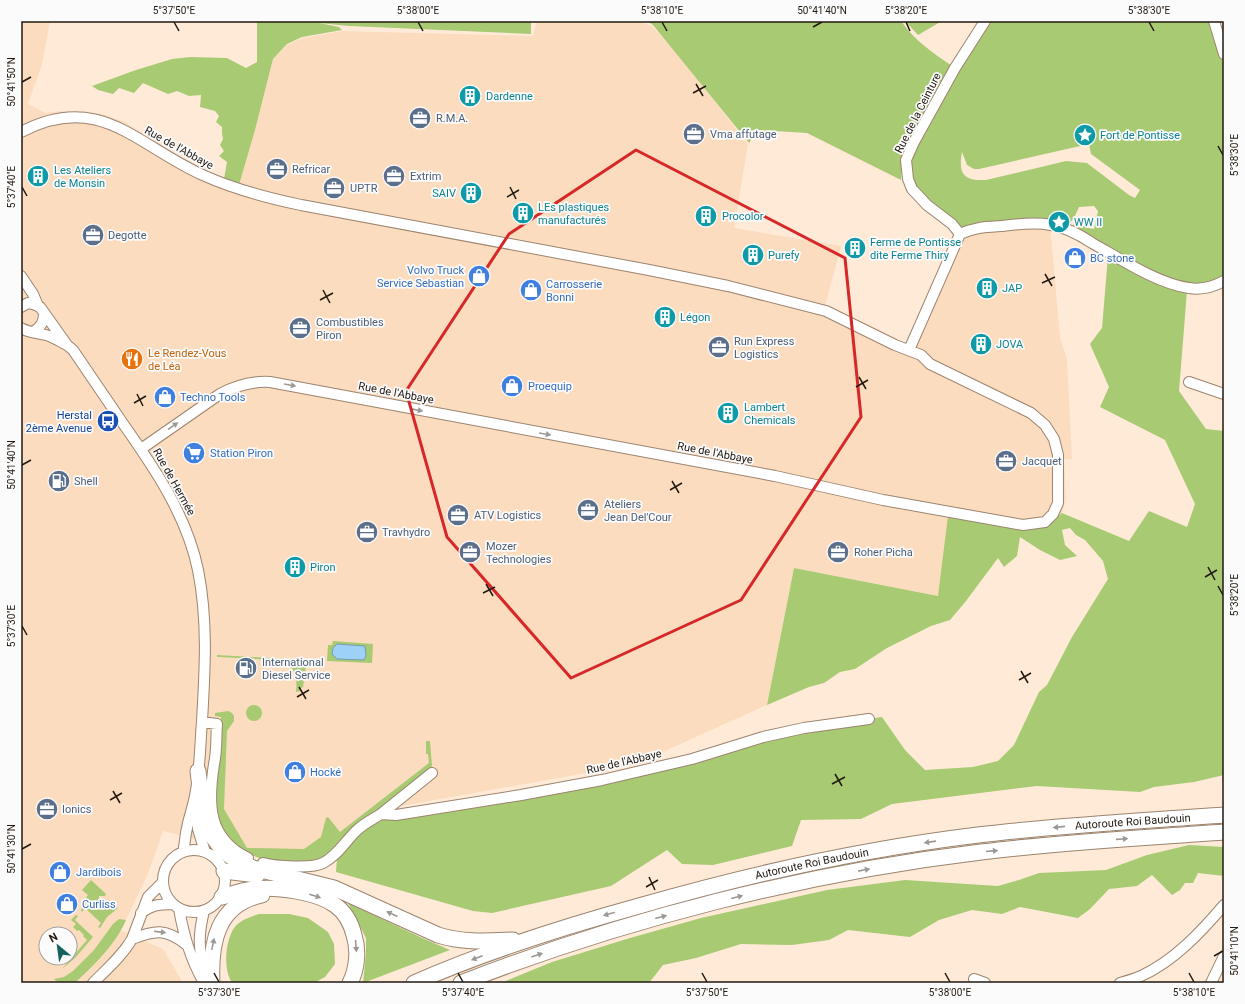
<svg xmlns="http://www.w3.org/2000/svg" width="1245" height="1004" viewBox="0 0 1245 1004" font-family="Roboto,sans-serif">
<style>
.built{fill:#fbdcbe;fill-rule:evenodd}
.green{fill:#a7ca73;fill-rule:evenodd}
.water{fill:#9ed1f7;stroke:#799ab2}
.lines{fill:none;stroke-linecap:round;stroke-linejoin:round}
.minor-casing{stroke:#9c846f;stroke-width:12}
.highway-casing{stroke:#9c846f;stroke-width:17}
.minor{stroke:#fff;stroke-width:10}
.highway{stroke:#fff;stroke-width:15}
.oneway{fill:#9c9894}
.marked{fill:none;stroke:#d62828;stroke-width:3;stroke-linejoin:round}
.ticks{fill:none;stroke:#221911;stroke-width:1.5}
.labels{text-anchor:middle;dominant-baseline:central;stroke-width:3.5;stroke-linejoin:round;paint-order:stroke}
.culture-label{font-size:11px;fill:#0d838f;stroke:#fbfbfb;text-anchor:start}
.street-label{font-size:11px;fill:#221911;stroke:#fbfbfb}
.service-label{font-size:11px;fill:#4e5e75;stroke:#fbfbfb;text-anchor:start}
.shop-label{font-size:11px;fill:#366cbe;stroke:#fbfbfb;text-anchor:start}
.food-label{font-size:11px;fill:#c56008;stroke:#fbfbfb;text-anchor:start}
.transit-label{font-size:11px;fill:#164399;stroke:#fbfbfb;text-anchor:end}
.neatline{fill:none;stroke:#221911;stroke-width:1.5}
.ticks-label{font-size:10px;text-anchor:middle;fill:#221911}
</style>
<rect width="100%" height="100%" fill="#ffead7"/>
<path class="built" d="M21,21H50L42,64L28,104L45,113L62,111L102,114L125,122L196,167L239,185L255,130L273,59L287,45L303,38L342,31L533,36L537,21H637L652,26L676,52L748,144L734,228L841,246L825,306L915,349L964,235L1006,229L1050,225L1060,337L1067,360L1072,459H1064L1066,499L1062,513L1048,524L1036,529L1024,530L939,596L794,568L767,705L636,764L401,806L357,833L329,865L250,853L163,831L148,874L121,930L163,949L183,983H21ZM46,934H70V958H46Z"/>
<path class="green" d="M257,21H531V34L349,26L319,23L296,27L319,23L339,27L342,30L302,37L287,44L273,59L255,130L239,185L224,179L227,162L219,156L224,151L220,145L223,139L222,134V127L216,122L219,116L215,111L200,107L201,95L189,96L177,91L168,94L143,83L134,93L119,88L113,94L98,90L92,86L136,70L172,59L190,57L227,58L246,68L257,62Z
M647,21H901C914,40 933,53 952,66L904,152L902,158L901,180L807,133L757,130L749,143L653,25Z
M905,21H942L918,35Z
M988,21H1211L1221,53L1224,69V279L1213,285L1188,286L1153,273L1072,227L1075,222L1088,228L1094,229L1098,211L1094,206L1079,207L1074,218L1067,226L1062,216L1055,213L1050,219H1037L965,228L961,227L957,222C940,208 907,190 910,164C910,160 913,155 914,152L967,56ZM1089,144L1091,154L1140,190L1135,198L1129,195L1087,163L1066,161L986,180C964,181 958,174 962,152L967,165L974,169H979Z
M1108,256L1161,286L1187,291L1179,391L1206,429L1224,431V775L1194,782L1154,787L1140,792L1037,786L892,804L861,819L801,820L792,846L713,865L682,864L667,850L611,886L492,913L473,911L336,872L337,857L357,833L387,815L521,795L804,728L882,717L905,750L925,770L973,767L998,761L1014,745L1039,692L1047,685L1072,637L1108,579L1103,561L1085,540L1076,535L1070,528L1062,530L1065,545L1077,556L1060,560L1040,550L1020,537L1017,556L1004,567L998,558L966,601L950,620L931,626L887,648L855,669L840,672L824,683L809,687L767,705L794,568L938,596L948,516L1024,530C1039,528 1050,523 1062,513L1129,541L1149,511L1187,527L1195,504L1165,440L1100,407L1109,387L1090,344L1102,328Z
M333,641L373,644L372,663L327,661L328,645H332Z
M217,655L307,660L303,687L301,688V691L296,692C297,683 297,672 289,665C280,658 231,658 217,657Z
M246 713a8 8 0 1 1 16 0a8 8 0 1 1-16 0Z
M228,711L232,713L234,716V721L227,731L224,809L247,848L304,849L321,837L326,818L328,817L340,832L429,763L428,754H426V741H430L432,766L430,769L327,856L307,864L264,860L247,853L233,843L223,831L214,806L215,780L219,769L221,717L215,716V713Z
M1189,845L1224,847V876L1198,873L1193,883H1185L1180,890L1172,895L1152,875L1137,886L1109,889L1090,909L1078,918L1020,907L1002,914L972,910L939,920L910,937L848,930L829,940L792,945L741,944L696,958L663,965L649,983H501L552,962L630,938L701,918L827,890L905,880L998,886L1019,880L1039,873L1106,870L1147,855Z
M91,880L106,894L105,896H99V900L110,902L118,908L107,917L100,928L98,927L101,923L85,908L82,912L81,911L82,907L81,904L88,895L82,890Z
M348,903L420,937L450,950L363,983L366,954V938Z
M259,914H289L308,918L328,932L334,944L335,964L325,977L314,983H232C223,969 225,942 234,928C240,920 250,917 259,914Z
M76,915L78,916L75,920L93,937L75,958L62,969L87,940L83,936L84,935L79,930L77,931L73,927L76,924L71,920Z
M119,919L126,920C116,944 94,965 75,983H58L54,979L64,977L73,971L94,950L113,924Z"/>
<path class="water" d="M337,644L365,646L366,656L364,660L337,659L332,654L333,648Z"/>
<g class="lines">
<g class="minor-casing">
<path id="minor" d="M1214,21L1224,54
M21,132C100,90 138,147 205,176C236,190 268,198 301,205L649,270L728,286L826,311L895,345L921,355L930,364L1031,413L1045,425L1054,439L1058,455V503L1053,514L1045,522L1023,525L883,500L775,476L270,382C252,381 237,385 220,394L141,449
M960,234C975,227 986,227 1002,226C1017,224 1035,222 1051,225C1065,227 1080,235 1092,243C1119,258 1158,284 1189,288C1201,290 1213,287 1224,281
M960,234L952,224L927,205L912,189L908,179L906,160L914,142L955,68L985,21
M21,276L33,294L38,306
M21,307L28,303L33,304L40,307L67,345L73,350C90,375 107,400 124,425C155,469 187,516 198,570C208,620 205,670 202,721C200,746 200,771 195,796C193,807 189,817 187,828C185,836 185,844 183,852
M21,328C28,333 41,333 49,336C55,338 61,342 67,345
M33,332C41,327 44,322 44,313
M909,350L960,234
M1189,382L1224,394
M202,722L217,724C216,737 217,751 214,764C208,803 207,838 248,858
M196,806L198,829L205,852
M381,814L432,773
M163 881a31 31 0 1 1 62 0a31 31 0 1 1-62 0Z
M263,863C275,866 312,869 323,863C337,856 345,842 356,831C363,824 373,819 381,814L396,815L521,795L602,780L692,759L763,737L804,728L869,719
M179,909C184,936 190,958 204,983
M204,911C197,939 199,952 207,979
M141,913C153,904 158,905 173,904
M132,939C155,930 166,928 187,945
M974,979L985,983
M93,983C107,969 122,956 132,939L148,897L163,882
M1120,983C1127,981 1134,979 1141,976C1174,961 1201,932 1224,905
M1211,983L1224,956"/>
</g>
<g class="highway-casing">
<g id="highway">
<path d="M198,771L203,812L210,833L220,847L230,856L240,862L253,868L334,888L438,935C463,943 488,941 513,940"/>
<path d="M224,871L257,875"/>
<path d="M222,897C232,894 243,890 254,889C276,886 317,892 335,905C345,912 351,923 354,935C359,951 357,969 350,983"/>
<path d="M212,983C210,943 217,904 262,895"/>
<path id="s1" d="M414,983C486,951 563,927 639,906C750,874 863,849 978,835C1060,825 1142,821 1224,815"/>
<path d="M461,983C625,919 806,873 981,852C1062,842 1143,838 1224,832"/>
</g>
</g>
<use href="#minor" class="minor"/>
<use href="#highway" class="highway"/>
</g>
<defs><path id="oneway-solid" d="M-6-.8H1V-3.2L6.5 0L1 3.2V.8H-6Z"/></defs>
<g class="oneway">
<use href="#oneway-solid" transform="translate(290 385) rotate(10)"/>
<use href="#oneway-solid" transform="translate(417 410) rotate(11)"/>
<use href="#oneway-solid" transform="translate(173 426) rotate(-35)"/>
<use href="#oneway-solid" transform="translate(545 434) rotate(10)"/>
<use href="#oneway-solid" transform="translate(1059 827) rotate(174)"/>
<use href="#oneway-solid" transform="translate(1122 839) rotate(-4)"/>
<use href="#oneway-solid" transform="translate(930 842) rotate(172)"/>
<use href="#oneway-solid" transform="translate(992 851) rotate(-5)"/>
<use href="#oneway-solid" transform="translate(864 870) rotate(-11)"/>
<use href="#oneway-solid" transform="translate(315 896) rotate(17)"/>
<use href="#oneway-solid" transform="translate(737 897) rotate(-14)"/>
<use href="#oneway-solid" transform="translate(392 914) rotate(-156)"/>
<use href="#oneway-solid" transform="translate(609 914) rotate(164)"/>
<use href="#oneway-solid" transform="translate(661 917) rotate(-15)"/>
<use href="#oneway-solid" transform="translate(160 932) rotate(7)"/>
<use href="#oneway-solid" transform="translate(213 944) rotate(-78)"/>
<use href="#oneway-solid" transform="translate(356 946) rotate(85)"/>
<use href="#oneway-solid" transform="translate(537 955) rotate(-19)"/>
<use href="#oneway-solid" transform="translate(477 958) rotate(159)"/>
</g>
<path class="marked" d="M636,150L845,258L861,417L741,600L571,678L447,537L406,391L509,234Z"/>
<path class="ticks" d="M174,22L179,31M418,22L423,31M662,22L667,31M906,22L910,31M1149,22L1154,31M813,27L822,22M22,82L31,77M696,84L703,96M693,93L706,86M1218,146L1223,155M22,187L27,196M510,187L516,199M507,197L519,190M1045,274L1052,286M1042,283L1055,277M323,290L330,303M320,300L333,293M859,377L866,389M856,387L868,380M137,394L143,406M134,403L146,396M22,465L31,460M672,481L679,493M670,490L682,483M1208,567L1215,580M1205,577L1217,570M486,584L493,596M1218,586L1223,595M483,593L495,587M22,626L27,635M1021,671L1028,683M1019,680L1031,673M299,687L306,699M297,697L309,690M835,774L842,786M832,784L845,777M113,791L120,803M110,800L122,793M22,849L31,844M649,877L655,890M646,887L658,880M1214,956L1223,951M214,973L219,982M458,973L463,982M702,973L707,982M945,973L950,982M1189,973L1194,982"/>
<defs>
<g id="building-disc" transform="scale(1.15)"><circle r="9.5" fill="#0f9aa8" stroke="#fbfbfb"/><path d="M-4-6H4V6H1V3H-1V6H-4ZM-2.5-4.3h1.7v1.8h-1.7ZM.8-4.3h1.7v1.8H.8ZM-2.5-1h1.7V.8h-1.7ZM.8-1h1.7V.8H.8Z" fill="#fff"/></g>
<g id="office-disc" transform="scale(1.15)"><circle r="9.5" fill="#5c6f8a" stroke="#fbfbfb"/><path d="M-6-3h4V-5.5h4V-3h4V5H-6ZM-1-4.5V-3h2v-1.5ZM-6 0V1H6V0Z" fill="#fff"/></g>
<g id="sight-disc" transform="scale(1.15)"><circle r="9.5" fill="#0f9aa8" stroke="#fbfbfb"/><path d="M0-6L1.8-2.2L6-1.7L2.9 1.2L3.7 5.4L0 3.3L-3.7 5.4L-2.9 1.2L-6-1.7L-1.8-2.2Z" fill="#fff"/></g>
<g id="shop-disc" transform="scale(1.15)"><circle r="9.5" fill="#3f7fe0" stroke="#fbfbfb"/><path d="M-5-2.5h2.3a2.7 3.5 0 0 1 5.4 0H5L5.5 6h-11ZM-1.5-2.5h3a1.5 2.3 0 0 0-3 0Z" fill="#fff"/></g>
<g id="restaurant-disc" transform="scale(1.15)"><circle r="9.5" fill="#e8710a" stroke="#fbfbfb"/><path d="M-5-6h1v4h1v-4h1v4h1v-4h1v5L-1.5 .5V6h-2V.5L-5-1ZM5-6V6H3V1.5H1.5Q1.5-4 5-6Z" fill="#fff"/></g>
<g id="bus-disc" transform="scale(1.15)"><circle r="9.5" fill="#1a4fb4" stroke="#fbfbfb"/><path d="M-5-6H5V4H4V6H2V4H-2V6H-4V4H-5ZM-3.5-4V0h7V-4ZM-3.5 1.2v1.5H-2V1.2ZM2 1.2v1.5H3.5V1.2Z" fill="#fff"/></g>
<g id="supermarket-disc" transform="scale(1.15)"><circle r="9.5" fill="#3f7fe0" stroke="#fbfbfb"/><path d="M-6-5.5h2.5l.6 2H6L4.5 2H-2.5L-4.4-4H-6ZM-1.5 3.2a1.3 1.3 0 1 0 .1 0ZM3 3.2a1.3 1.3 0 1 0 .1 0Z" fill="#fff"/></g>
<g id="fuel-disc" transform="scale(1.15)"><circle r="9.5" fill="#5c6f8a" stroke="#fbfbfb"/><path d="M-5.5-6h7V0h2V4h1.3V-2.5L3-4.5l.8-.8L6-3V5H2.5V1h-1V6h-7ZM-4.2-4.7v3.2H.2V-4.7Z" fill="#fff"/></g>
</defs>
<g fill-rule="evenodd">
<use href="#building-disc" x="470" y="96"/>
<use href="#office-disc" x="420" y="118"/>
<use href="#office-disc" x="694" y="134"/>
<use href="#sight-disc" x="1085" y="135"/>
<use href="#office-disc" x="277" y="169"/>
<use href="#building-disc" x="38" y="176"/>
<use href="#office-disc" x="394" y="176"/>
<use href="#office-disc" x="334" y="188"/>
<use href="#building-disc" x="471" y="193"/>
<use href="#building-disc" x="523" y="213"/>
<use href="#building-disc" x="706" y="216"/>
<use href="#sight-disc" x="1059" y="222"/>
<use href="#office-disc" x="93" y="235"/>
<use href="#building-disc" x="855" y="248"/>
<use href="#building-disc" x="753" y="255"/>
<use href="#shop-disc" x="1075" y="258"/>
<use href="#shop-disc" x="479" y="276"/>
<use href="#building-disc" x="987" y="288"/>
<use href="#shop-disc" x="531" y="290"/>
<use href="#building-disc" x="665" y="317"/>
<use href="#office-disc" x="300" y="328"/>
<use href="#building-disc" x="981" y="344"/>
<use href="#office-disc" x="719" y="347"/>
<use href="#restaurant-disc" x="132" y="359"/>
<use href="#shop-disc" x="512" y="386"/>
<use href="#shop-disc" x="165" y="397"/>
<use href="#building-disc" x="728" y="413"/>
<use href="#bus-disc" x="108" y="421"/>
<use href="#supermarket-disc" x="194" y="453"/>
<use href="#office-disc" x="1006" y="461"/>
<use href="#fuel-disc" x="59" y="481"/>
<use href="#office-disc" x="588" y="510"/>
<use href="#office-disc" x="458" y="515"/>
<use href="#office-disc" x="367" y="532"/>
<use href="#office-disc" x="470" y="552"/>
<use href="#office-disc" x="838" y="552"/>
<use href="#building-disc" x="295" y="567"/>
<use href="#fuel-disc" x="246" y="668"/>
<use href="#shop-disc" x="295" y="772"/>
<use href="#office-disc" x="47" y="809"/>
<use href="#shop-disc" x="60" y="872"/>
<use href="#shop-disc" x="67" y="904"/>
</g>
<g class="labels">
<g class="culture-label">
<text x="486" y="96">Dardenne</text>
<text x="1100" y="135">Fort de Pontisse</text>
<text x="54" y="170">Les Ateliers<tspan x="54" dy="13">de Monsin</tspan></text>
<text x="456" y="193" text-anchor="end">SAIV</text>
<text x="538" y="207">LEs plastiques<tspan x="538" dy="13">manufacturés</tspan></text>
<text x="722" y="216">Procolor</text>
<text x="1074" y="222">WW II</text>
<text x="870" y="242">Ferme de Pontisse<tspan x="870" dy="13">dite Ferme Thiry</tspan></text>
<text x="768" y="255">Purefy</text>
<text x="1002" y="288">JAP</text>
<text x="680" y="317">Légon</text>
<text x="996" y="344">JOVA</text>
<text x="744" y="407">Lambert<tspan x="744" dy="13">Chemicals</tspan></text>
<text x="310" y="567">Piron</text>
</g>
<g class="street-label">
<text transform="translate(918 113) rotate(-63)">Rue de la Ceinture</text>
<text transform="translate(179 148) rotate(29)">Rue de l'Abbaye</text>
<text transform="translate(396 393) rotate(11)">Rue de l'Abbaye</text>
<text transform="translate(715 453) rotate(11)">Rue de l'Abbaye</text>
<text transform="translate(174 482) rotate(61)">Rue de Hermée</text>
<text transform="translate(624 762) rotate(-13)">Rue de l'Abbaye</text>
<text stroke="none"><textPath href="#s1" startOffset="740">Autoroute Roi Baudouin</textPath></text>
<text stroke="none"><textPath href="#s1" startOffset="416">Autoroute Roi Baudouin</textPath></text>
</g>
<g class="service-label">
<text x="436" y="118">R.M.A.</text>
<text x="710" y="134">Vma affutage</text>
<text x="292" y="169">Refricar</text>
<text x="410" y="176">Extrim</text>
<text x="350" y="188">UPTR</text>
<text x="108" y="235">Degotte</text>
<text x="316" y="322">Combustibles<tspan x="316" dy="13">Piron</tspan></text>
<text x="734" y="341">Run Express<tspan x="734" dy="13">Logistics</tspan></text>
<text x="1022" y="461">Jacquet</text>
<text x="74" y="481">Shell</text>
<text x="604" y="504">Ateliers<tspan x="604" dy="13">Jean Del'Cour</tspan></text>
<text x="474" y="515">ATV Logistics</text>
<text x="382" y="532">Travhydro</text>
<text x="486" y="546">Mozer<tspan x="486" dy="13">Technologies</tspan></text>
<text x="854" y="552">Roher Picha</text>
<text x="262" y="662">International<tspan x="262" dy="13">Diesel Service</tspan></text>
<text x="62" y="809">Ionics</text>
</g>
<g class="shop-label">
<text x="1090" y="258">BC stone</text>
<text x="464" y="270" text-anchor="end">Volvo Truck<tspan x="464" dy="13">Service Sebastian</tspan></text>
<text x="546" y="284">Carrosserie<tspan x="546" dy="13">Bonni</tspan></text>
<text x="528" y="386">Proequip</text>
<text x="180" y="397">Techno Tools</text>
<text x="210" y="453">Station Piron</text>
<text x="310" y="772">Hocké</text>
<text x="76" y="872">Jardibois</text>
<text x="82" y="904">Curliss</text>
</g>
<g class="food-label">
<text x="148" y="353">Le Rendez-Vous<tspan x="148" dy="13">de Léa</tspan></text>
</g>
<g class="transit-label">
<text x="92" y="415">Herstal<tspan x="92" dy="13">2ème Avenue</tspan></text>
</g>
</g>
<rect width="1245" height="1004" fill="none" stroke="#fbfbfb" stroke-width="44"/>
<g transform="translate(58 946) rotate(331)"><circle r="19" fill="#fbfbfb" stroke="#a4a19d"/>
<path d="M0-3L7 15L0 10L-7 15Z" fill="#14625e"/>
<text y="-6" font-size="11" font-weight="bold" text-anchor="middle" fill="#221911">N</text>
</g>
<rect x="22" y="22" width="1201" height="960" class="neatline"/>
<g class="ticks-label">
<text x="174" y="14">5°37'50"E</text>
<text x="418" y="14">5°38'00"E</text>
<text x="662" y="14">5°38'10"E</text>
<text x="822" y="14">50°41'40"N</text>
<text x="906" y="14">5°38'20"E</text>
<text x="1149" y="14">5°38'30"E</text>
<text transform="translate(11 82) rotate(-90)" y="4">50°41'50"N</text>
<text transform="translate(1234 155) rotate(-90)" y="4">5°38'30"E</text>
<text transform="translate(11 187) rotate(-90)" y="4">5°37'40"E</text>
<text transform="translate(11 465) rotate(-90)" y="4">50°41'40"N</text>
<text transform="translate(1234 595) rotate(-90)" y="4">5°38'20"E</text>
<text transform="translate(11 626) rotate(-90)" y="4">5°37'30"E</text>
<text transform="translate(11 849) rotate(-90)" y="4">50°41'30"N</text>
<text transform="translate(1234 951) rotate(-90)" y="4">50°41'10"N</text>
<text x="219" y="996">5°37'30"E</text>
<text x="463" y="996">5°37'40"E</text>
<text x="707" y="996">5°37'50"E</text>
<text x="950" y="996">5°38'00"E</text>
<text x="1194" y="996">5°38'10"E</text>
</g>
</svg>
